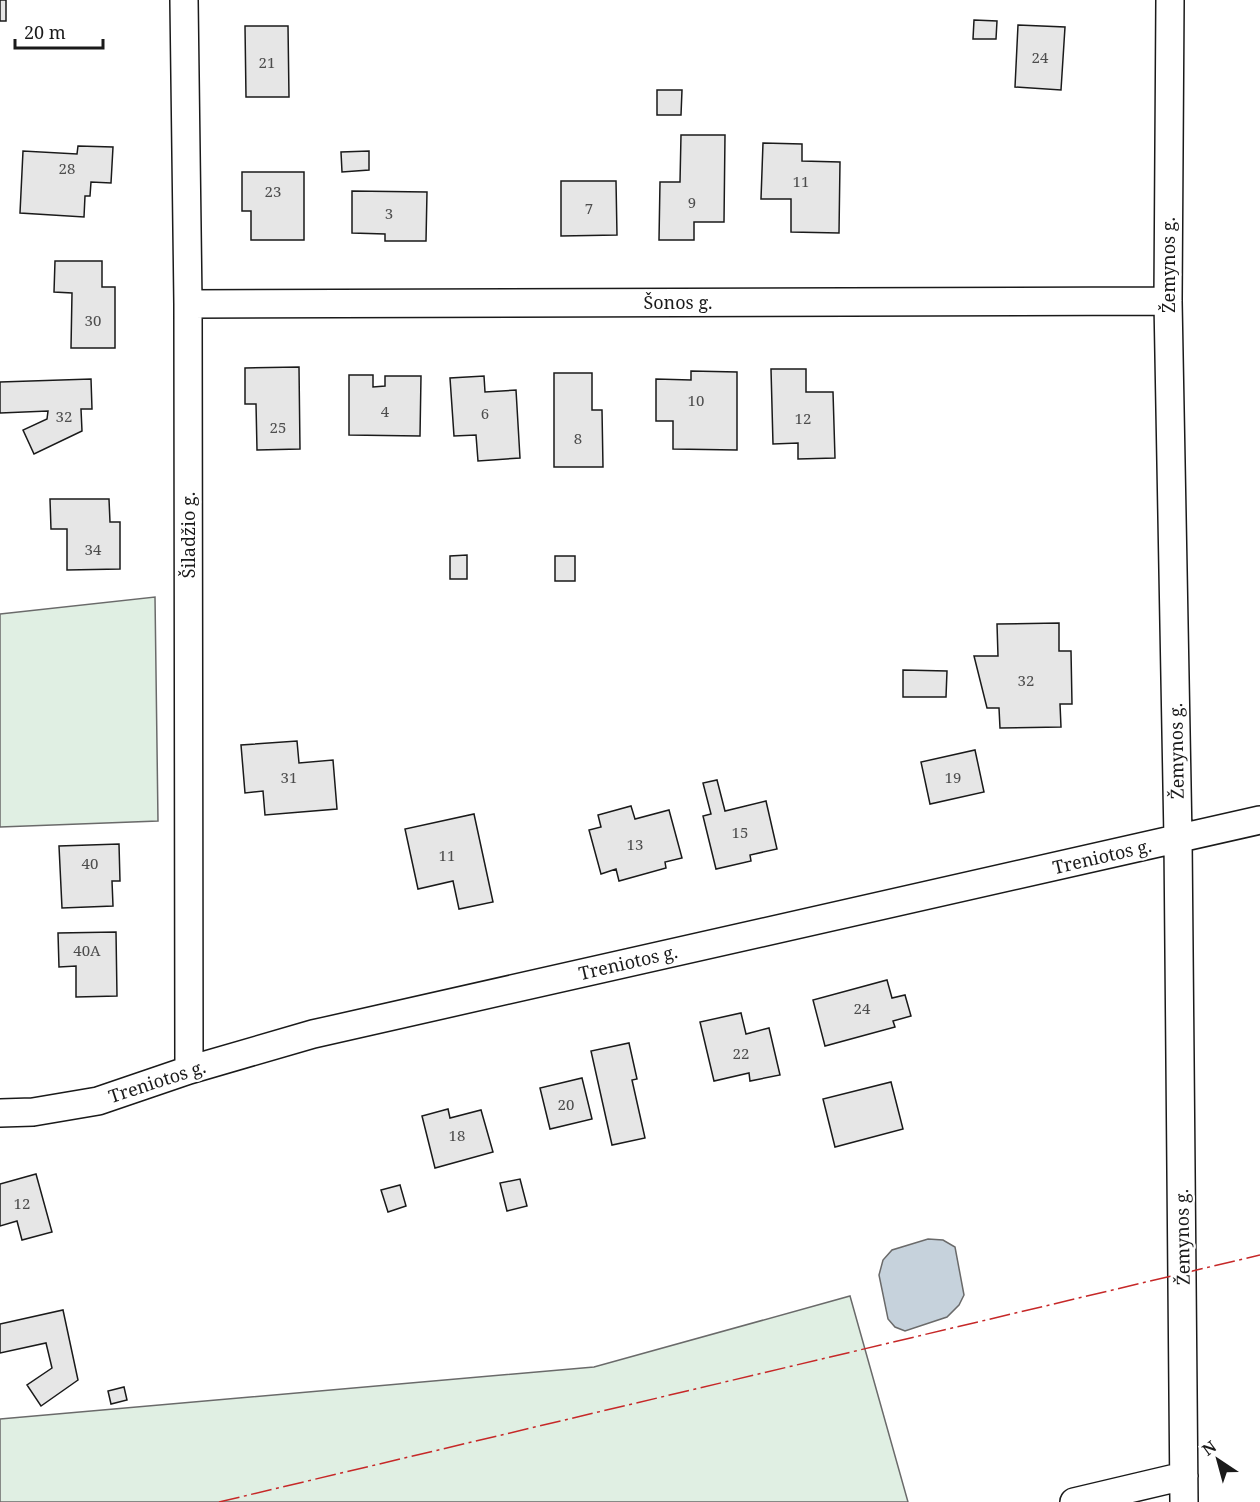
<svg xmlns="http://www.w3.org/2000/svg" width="1260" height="1502" viewBox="0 0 1260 1502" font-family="'Noto Serif',serif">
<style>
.green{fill:#e0efe3;stroke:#6a6a6a;stroke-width:1.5}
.water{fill:#c6d2dc;stroke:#6a6a6a;stroke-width:1.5}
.building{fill:#e6e6e6;stroke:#1a1a1a;stroke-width:1.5}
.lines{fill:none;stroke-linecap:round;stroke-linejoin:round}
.street-casing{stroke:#1a1a1a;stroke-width:30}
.street{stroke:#fff;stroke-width:27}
.power{stroke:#c62828;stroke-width:1.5;stroke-dasharray:21 4.5 3 4.5;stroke-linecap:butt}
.labels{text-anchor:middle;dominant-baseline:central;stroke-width:4.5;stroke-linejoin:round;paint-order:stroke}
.number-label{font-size:15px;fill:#4d4d4d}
.street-label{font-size:18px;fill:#1a1a1a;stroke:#fff}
</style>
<rect width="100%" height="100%" fill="#fff"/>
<path class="green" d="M155,597L158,821L0,827V614Z
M850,1296L908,1502H0V1419L594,1367Z"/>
<path class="water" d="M928,1239L943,1240L955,1247L964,1295L959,1305L947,1317L905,1331L895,1327L888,1319L879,1275L883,1260L892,1250Z"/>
<path class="building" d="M0,0H6V21H0Z
M974,20L997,21L996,39H973Z
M1018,25L1065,27L1061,90L1015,87Z
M245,26H288L289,97H246Z
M657,90H682L681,115H657Z
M681,135H725L724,222H694V240H659L660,182H680Z
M763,143L802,144V161L840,162L839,233L791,232V199H761Z
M78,146L113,147L111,183L91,182L90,196H85L84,217L20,213L23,151L77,154Z
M369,151V170L342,172L341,152Z
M242,172H304V240H251V211H242Z
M561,181H616L617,235L561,236Z
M352,191L427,192L426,241H385V234L352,233Z
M55,261H102V287H115V348H71L72,293L54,292Z
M299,367L300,449L257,450L256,404H245V368Z
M771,369H806V392H833L835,458L798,459V443L773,444Z
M691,371L737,372V450L673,449V421H656V379L691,380Z
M554,373H592V410H602L603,467H554Z
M349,375H373V387L385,386V376H421L420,436L349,435Z
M484,376L485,392L516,390L520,458L478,461L476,435L454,436L450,378Z
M91,379L92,409H81L82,431L34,454L23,430L47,419L48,411L0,413V382Z
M50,499H109L110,522H120V569L67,570V529H51Z
M467,555V579H450V556Z
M555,556H575V581H555Z
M1059,623V651H1071L1072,704H1060L1061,727L1000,728L999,708H987L974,656H998L997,624Z
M903,670L947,671L946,697H903Z
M297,741L299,763L333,760L337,809L265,815L263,791L245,793L241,745Z
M975,750L984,792L930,804L921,762Z
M717,780L725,811L766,801L777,849L750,855L751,861L716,869L703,816L711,814L703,783Z
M631,806L635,819L669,810L682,858L665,862L666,868L619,881L616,869L601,874L589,830L601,827L598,815Z
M474,814L493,902L459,909L453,881L418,889L405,829Z
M119,844L120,881H112L113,906L62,908L59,846Z
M116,932L117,996L76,997V966L59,967L58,933Z
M887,980L892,998L905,995L911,1016L893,1021L895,1027L825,1046L813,1000Z
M741,1013L746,1034L769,1028L780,1075L750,1081L749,1073L714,1081L700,1022Z
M629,1043L637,1079L632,1080L645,1138L612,1145L591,1051Z
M582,1078L592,1119L550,1129L540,1088Z
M891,1082L903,1129L835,1147L823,1099Z
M448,1109L450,1118L481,1110L493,1152L435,1168L422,1116Z
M36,1174L52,1232L22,1240L17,1221L0,1226V1184Z
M520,1179L527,1206L507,1211L500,1183Z
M400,1185L406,1206L388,1212L381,1190Z
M63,1310L78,1380L41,1406L27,1385L52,1368L46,1343L0,1353V1324Z
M124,1387L127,1400L111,1404L108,1391Z"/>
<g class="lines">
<g class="street-casing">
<path id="street" d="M184,0L188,304L189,1070
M1170,0L1168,301L1178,839L1184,1502
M188,304L1168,301
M0,1113L33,1112L98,1101L189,1070L313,1034L1260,820
M1074,1502L1184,1476"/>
</g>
<use href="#street" class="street"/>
<path class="power" d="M219,1502L1260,1255"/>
</g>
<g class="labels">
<g class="number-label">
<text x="1040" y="57">24</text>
<text x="267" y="62">21</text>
<text x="67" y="168">28</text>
<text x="801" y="181">11</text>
<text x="273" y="191">23</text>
<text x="692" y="202">9</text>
<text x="589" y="208">7</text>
<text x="389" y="213">3</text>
<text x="93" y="320">30</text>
<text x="696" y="400">10</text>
<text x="385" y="411">4</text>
<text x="485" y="413">6</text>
<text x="64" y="416">32</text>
<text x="803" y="418">12</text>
<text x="278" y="427">25</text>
<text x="578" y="438">8</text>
<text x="93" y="549">34</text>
<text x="1026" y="680">32</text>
<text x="289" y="777">31</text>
<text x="953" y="777">19</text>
<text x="740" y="832">15</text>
<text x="635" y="844">13</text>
<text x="447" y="855">11</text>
<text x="90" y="863">40</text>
<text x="87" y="950">40A</text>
<text x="862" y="1008">24</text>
<text x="741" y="1053">22</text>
<text x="566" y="1104">20</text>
<text x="457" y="1135">18</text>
<text x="22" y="1203">12</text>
</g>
<g class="street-label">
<text transform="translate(1168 265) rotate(-90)">Žemynos g.</text>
<text x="678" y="302">Šonos g.</text>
<text transform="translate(188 535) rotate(-90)">Šiladžio g.</text>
<text transform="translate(1176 751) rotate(-91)">Žemynos g.</text>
<text transform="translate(1102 856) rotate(-13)">Treniotos g.</text>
<text transform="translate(628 962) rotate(-13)">Treniotos g.</text>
<text transform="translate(157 1081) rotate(-18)">Treniotos g.</text>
<text transform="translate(1182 1237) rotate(-91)">Žemynos g.</text>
</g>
</g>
<g transform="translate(1218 1460) rotate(324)" stroke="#ffffff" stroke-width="4.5" paint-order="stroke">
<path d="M0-4.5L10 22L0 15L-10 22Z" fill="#1a1a1a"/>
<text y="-9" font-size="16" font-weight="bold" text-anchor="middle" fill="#1a1a1a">N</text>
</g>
<path d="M15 39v9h88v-9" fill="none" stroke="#1a1a1a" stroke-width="3"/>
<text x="24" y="39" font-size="18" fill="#1a1a1a" stroke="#ffffff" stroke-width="4.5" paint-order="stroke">20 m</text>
</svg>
